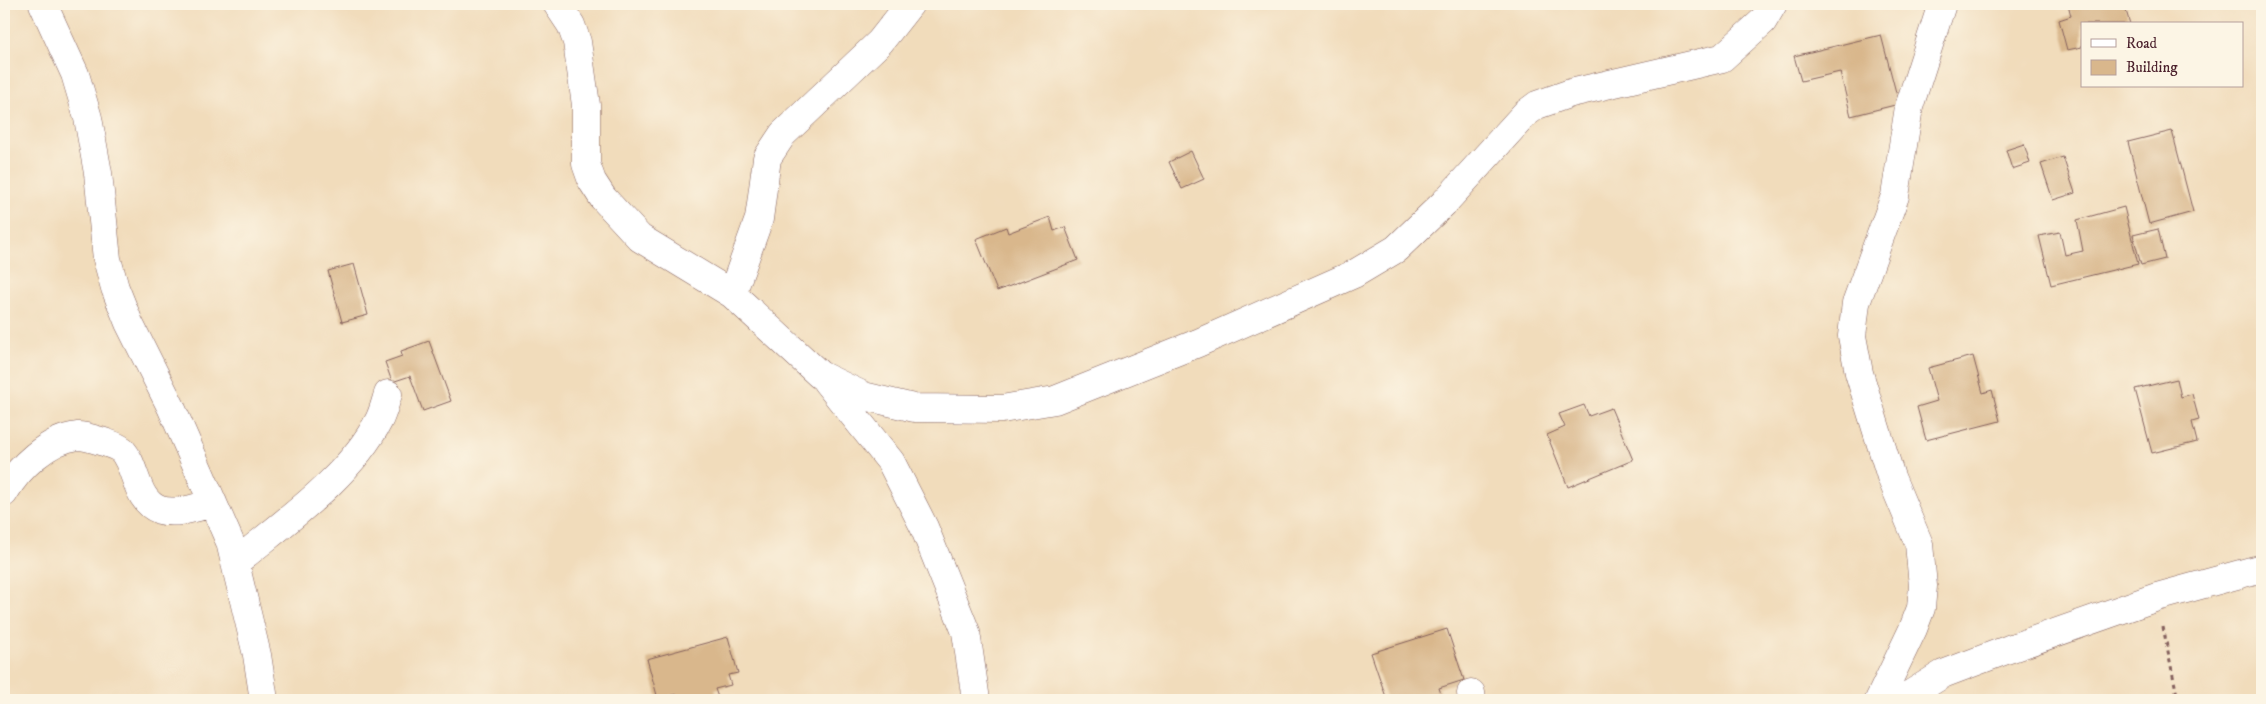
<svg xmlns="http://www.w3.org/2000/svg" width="2266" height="704" viewBox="0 0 2266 704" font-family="'IM FELL DW Pica',serif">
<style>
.building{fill:#d9b78c}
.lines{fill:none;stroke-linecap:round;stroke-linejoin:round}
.street-casing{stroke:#84615d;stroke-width:29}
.path{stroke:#84615d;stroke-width:3;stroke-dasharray:4 4;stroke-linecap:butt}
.street{stroke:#fff;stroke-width:28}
</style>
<rect width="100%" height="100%" fill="#fcf5e5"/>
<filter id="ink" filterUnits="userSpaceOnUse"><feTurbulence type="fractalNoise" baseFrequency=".02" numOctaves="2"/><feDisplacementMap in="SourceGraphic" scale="10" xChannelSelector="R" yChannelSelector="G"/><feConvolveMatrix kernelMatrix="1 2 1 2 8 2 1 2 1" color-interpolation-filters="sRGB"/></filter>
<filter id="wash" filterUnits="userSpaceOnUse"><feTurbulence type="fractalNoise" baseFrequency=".0096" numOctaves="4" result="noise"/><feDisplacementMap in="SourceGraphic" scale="20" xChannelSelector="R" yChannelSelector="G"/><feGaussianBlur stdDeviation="1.12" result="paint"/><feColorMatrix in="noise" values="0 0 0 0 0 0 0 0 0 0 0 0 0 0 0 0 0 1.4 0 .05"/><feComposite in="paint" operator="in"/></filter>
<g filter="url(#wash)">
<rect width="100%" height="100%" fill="#f1dcbb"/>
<g id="blocks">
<path class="building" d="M2068,4H2124L2130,24H2082V47L2067,50L2059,20L2071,16Z
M1881,35L1899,104L1851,116L1840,72L1801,81L1794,56Z
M2172,131L2193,212L2149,224L2128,142Z
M2024,144L2030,163L2012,169L2006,150Z
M1191,151L1204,179L1182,189L1169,162Z
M2063,157L2075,193L2053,200L2041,164Z
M2124,207L2138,264L2051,285L2039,236L2060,232L2065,255L2083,251L2077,220Z
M1050,217L1054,231L1065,227L1078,260L997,291L976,239L1006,227L1008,233Z
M2158,229L2165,259L2141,265L2133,235Z
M354,264L368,315L342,322L328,271Z
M429,341L451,401L423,411L410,376L392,382L385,362L402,356L401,351Z
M1973,356L1983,393L1992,390L2000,421L1926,440L1917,407L1937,401L1928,368Z
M2177,379L2181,397L2192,394L2199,420L2192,422L2197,442L2152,453L2135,389Z
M1584,405L1589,416L1611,408L1633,460L1568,487L1547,435L1565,427L1559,414Z
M1447,629L1464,680L1439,688L1443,700H1387L1371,653Z
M728,637L738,673L728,675L731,685L715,689L719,700H678L676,694L658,699L647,659Z"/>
</g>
</g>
<g filter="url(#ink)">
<use href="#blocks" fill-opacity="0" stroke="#84615d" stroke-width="1"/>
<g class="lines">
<g class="street-casing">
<path id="street" d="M43,4L75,74L88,118L98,173L107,259L115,288L129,323L171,407L230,542L257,655L264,700
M557,4L571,25L577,42L586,105V164L592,181L603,198L640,238L732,294L820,375L864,396L914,408L1002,409L1055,400L1198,343L1354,274L1396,249L1444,203L1525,114L1537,105L1571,93L1722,58L1763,21L1773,4
M732,294L759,219L767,158L783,134L880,42L910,4
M826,381L891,462L924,527L966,632L976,700
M4,493C18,468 48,439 78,436C86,436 97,440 104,442C110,444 117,446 122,450C137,467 135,501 160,510C177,515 197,507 213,503
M235,563C284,522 350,477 379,420C383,412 385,403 388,394
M1471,693L1472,700
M1879,700L1913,629L1921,608L1923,586L1919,544L1891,477L1859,373L1852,336L1856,303L1895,196L1909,107L1942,4
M1901,700L1943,674L2009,649L2157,597L2262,568"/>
</g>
<path class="path" d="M2163,627L2178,700"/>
<use href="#street" class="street"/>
</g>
</g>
<rect width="2266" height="704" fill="none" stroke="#fcf5e5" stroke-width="20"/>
<rect x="2081" y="22" width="162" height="65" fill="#fcf5e5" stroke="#b59f9b"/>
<rect x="2091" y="39" width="25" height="8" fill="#ffffff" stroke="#b59f9b"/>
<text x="2126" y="48" font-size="15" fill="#4a1f2b">Road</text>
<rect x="2091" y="60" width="25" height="15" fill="#d9b78c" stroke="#b59f9b"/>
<text x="2126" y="72" font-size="15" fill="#4a1f2b">Building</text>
</svg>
